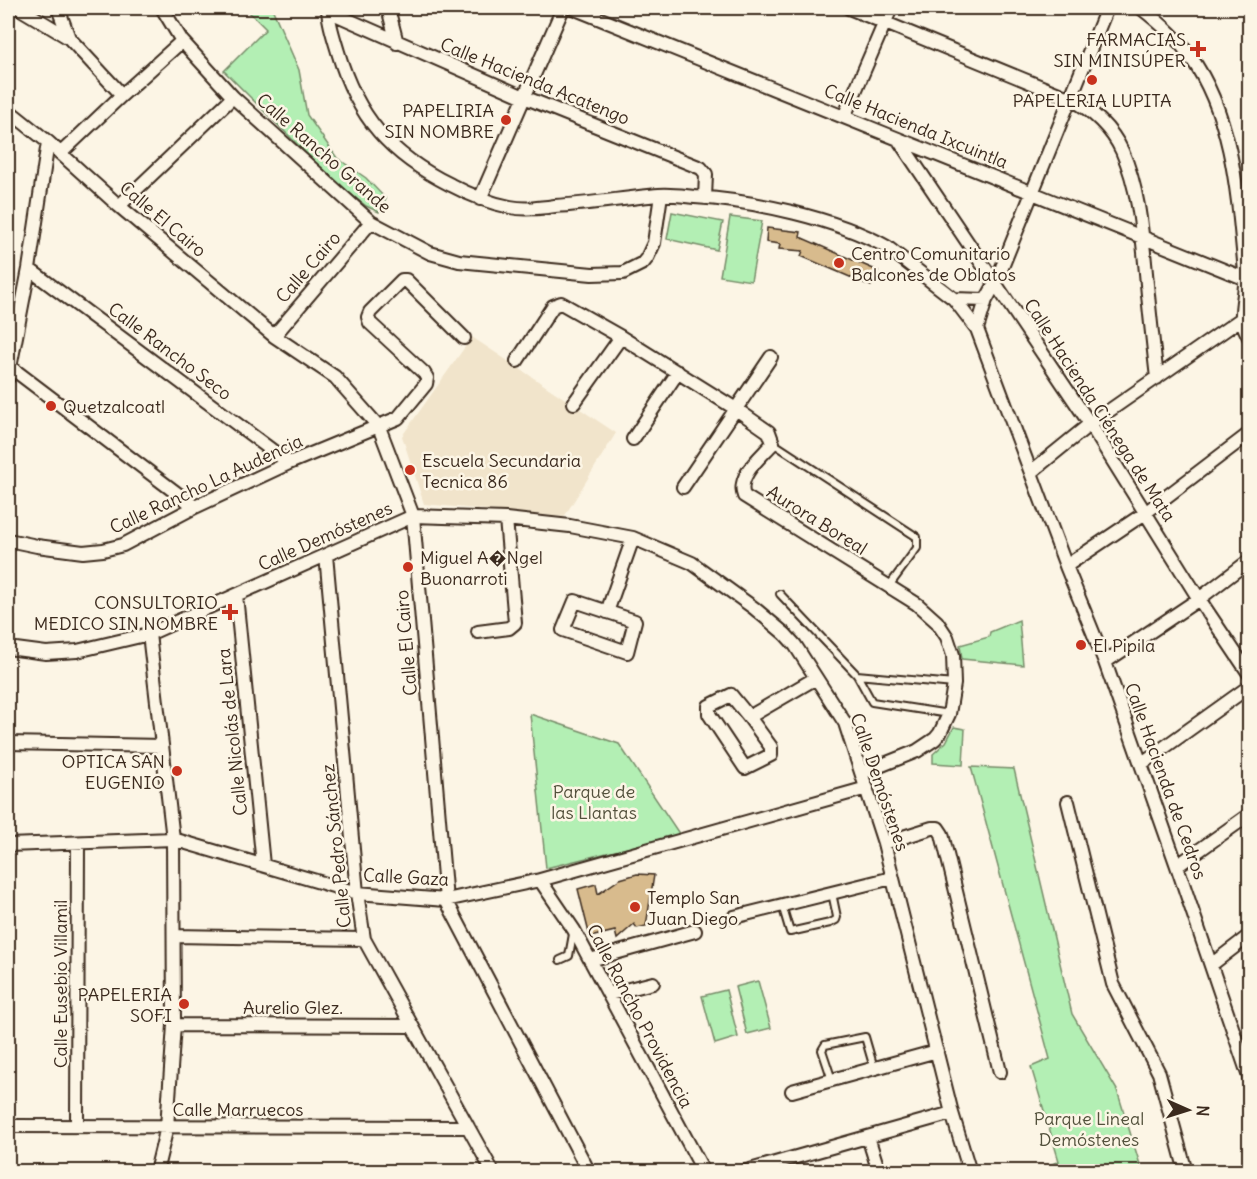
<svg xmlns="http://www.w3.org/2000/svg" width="1257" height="1179" viewBox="0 0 1257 1179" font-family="Delius,sans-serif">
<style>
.built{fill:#f1e4cb}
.green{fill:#b3efb4;stroke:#778c69;stroke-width:1.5}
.building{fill:#d8bb8d;stroke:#3b2a1e;stroke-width:1.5}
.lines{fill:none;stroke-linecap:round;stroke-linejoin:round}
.service-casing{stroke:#3b2a1e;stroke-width:10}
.minor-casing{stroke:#3b2a1e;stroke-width:16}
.service{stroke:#fcf5e5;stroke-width:6}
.minor{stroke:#fcf5e5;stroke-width:12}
.poi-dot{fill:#c8321e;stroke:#fcf5e5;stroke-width:2}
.labels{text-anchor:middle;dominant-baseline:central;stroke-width:5;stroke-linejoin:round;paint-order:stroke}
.poi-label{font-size:18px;fill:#3b2a1e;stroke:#fcf5e5;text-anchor:start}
.street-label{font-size:18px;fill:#3b2a1e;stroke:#fcf5e5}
.park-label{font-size:18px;fill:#53513c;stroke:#fcf5e5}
</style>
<rect width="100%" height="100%" fill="#fcf5e5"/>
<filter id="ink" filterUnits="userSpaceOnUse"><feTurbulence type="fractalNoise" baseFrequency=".0167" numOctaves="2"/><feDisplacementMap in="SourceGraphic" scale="12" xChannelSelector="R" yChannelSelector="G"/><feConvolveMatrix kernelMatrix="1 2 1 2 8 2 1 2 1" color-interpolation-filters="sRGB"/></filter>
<g filter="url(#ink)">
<path class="built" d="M472,337L616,433L564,517L424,504L402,436Z"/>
<path class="green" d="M245,8H272L299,70L307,115L337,158L366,178L386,199L379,212L366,206L332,179L224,71L266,29Z
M672,212L723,222L717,250L667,239Z
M730,217L762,221L751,281L720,276Z
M1019,620L1023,665L962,659L960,645L989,637L990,632Z
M530,714L619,744L680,835L546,868Z
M954,727L965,729L963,765L933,763V754L946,742Z
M971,767L1014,769L1072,1014L1117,1090L1142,1171H1052L1050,1165L1059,1161L1031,1067L1050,1059Z
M758,981L771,1028L747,1034L735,987Z
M726,990L738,1037L715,1044L702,996Z"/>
<path class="building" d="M767,228L801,232L800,237L878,271L871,286L801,256L803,251L779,249L780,244L766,242Z
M637,874L654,875L646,926L637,928L634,924L617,939L615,931L590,937L578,889L596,884L598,894L620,879Z"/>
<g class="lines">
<g class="service-casing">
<path id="service" d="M773,443L917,537V548L889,586
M780,594L857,675L872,702L949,714
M857,675L954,684
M782,905L790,932L830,923L836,920L837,917L832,893
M560,960L569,956L573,934
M832,1080L822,1050L825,1045L865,1037L874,1068"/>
</g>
<g class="minor-casing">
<path id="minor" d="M19,8L69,38L122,95
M58,8L69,38
M162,8L182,41L233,97L371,222L430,253L459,261L592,274L623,273L643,263L647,258L654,243L661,195
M328,8C328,22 334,38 338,52C357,117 390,155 451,185C470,195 489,203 510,207C525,210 540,208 555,206C590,204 625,198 659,195C671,194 684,196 695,197C755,201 835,218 887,247L954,299L977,329L1066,566L1105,662L1177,866L1250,1080
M388,8L397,43
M573,8L1246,279L1250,274
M849,8L1071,99C1092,110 1112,129 1122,151C1139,189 1142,232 1146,273C1149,308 1153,343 1157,378
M1141,8C1159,22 1177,37 1190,56C1234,117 1238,199 1245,272C1247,287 1241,303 1242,318C1242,325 1247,333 1250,339
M328,11L524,97L701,168L706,174L705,198
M8,110L48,142L119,206L274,336L335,377L379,427L413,516L446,900L589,1172
M844,117L891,8
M898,139L1090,424L1199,599L1250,675
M61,153L122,95L182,41
M480,199L563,8
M119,206L233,97
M29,269L289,463
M954,299L986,300
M977,329L986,300L996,282L1107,8
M274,336L371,222
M517,361L553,306L561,303L621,337L736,409L769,432L773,443C761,457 736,476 744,496L917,604L937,622L947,637L953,655L954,684L949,714L940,733L935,739L917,751L862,773
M9,366L195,507
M8,378L29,269L48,142
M574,403L621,337
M633,439L678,372
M1031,472L1090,424L1241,319
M683,487L771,357
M8,540L37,546L83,552L103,550L123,545L195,507L289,463L398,418L426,384L427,378L424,373L370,323L368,317L370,312L402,280H406L464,338
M326,555L357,893L364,939L493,1172
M1066,566L1145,513L1250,433
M236,595L263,865
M575,601L635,621L627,652L563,630Z
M607,612L633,538
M478,632L509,628L515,623L506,519
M149,634L173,839L174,1025L167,1127L156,1172
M8,648L46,653L77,651L149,634L413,516L506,519L570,526L633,538L692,563L754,608L785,634L795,645L845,723L884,843L952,1113L970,1172
M1105,662L1199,599L1250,560
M749,717L771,747V755L745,768L709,714V706L731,695L749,717L816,678
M8,743L162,746
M1141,764L1250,686
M1068,802L1113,984L1159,1073L1186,1172
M884,843L932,828H938L942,834L1000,1072
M8,845L173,839L357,893L446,900L540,880L867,788
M1177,866L1250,814
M540,880L574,930L704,1172
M734,917L892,878
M174,936L364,939
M590,960L695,931
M1211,965L1250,935
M609,994L653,983
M174,1025L412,1026
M792,1091L937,1051
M8,1126L468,1127
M77,1126L78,843
M868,1137L879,1172
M743,1172L952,1113"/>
</g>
<use href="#service" class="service"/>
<use href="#minor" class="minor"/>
</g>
</g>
<g class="poi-dot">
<path d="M1195 40h6v6h6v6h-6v6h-6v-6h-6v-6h6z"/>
<circle cx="1092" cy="80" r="6"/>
<circle cx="506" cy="120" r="6"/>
<circle cx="839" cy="263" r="6"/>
<circle cx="51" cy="406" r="6"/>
<circle cx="410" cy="470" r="6"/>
<circle cx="408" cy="567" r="6"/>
<path d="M227 603h6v6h6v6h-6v6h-6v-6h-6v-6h6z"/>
<circle cx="1081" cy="645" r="6"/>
<circle cx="177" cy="771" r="6"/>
<circle cx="635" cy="907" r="6"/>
<circle cx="184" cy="1004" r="6"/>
</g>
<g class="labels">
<g class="poi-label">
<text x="1186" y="39" text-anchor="end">FARMACIAS<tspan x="1186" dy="21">SIN MINISÚPER</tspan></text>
<text x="1092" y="100" text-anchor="middle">PAPELERIA LUPITA</text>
<text x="494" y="110" text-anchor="end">PAPELIRIA<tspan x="494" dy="21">SIN NOMBRE</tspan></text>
<text x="851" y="253">Centro Comunitario<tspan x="851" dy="21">Balcones de Oblatos</tspan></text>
<text x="63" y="406">Quetzalcoatl</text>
<text x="422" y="460">Escuela Secundaria<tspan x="422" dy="21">Tecnica 86</tspan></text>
<text x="420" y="557">Miguel A�Ngel<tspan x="420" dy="21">Buonarroti</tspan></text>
<text x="218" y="602" text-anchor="end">CONSULTORIO<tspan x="218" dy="21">MEDICO SIN NOMBRE</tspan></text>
<text x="1093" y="645">El Pipila</text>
<text x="165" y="761" text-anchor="end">OPTICA SAN<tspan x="165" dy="21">EUGENIO</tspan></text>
<text x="647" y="897">Templo San<tspan x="647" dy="21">Juan Diego</tspan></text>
<text x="172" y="994" text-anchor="end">PAPELERIA<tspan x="172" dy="21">SOFI</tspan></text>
</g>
<g class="street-label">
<text transform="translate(535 81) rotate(22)">Calle Hacienda Acatengo</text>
<text transform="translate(916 126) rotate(22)">Calle Hacienda Ixcuintla</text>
<text transform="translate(324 153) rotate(41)">Calle Rancho Grande</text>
<text transform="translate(163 219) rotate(40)">Calle El Cairo</text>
<text transform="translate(308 267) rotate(-49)">Calle Cairo</text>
<text transform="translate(170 351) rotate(37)">Calle Rancho Seco</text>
<text transform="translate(1100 410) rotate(57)">Calle Hacienda Ciénega de Mata</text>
<text transform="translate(206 484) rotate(-25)">Calle Rancho La Audencia</text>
<text transform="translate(817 520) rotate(32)">Aurora Boreal</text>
<text transform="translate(325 536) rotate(-24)">Calle Demóstenes</text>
<text transform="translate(406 643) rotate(-95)">Calle El Cairo</text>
<text transform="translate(232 732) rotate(-96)">Calle Nicolás de Lara</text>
<text transform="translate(1166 781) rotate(70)">Calle Hacienda de Cedros</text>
<text transform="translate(880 782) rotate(71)">Calle Demóstenes</text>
<text transform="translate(336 846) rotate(-96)">Calle Pedro Sánchez</text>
<text transform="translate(406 877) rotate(3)">Calle Gaza</text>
<text transform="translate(60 984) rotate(-90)">Calle Eusebio Villamil</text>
<text x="293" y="1007">Aurelio Glez.</text>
<text transform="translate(640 1016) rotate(62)">Calle Rancho Providencia</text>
<text x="238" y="1109">Calle Marruecos</text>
</g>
<g class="park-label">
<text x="594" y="791">Parque de<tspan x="594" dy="21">las Llantas</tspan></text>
<text x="1089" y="1118">Parque Lineal<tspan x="1089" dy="21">Demóstenes</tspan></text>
</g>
</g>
<rect width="1257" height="1179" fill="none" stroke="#fcf5e5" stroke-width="30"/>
<rect x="15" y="15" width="1227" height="1149" fill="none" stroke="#3b2a1e" stroke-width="2" filter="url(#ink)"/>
<g transform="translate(1188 1110) rotate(93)" stroke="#fcf5e5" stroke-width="4.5" paint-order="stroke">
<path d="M0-4.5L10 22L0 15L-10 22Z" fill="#3b2a1e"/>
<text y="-9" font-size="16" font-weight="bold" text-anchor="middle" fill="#3b2a1e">N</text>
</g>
</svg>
